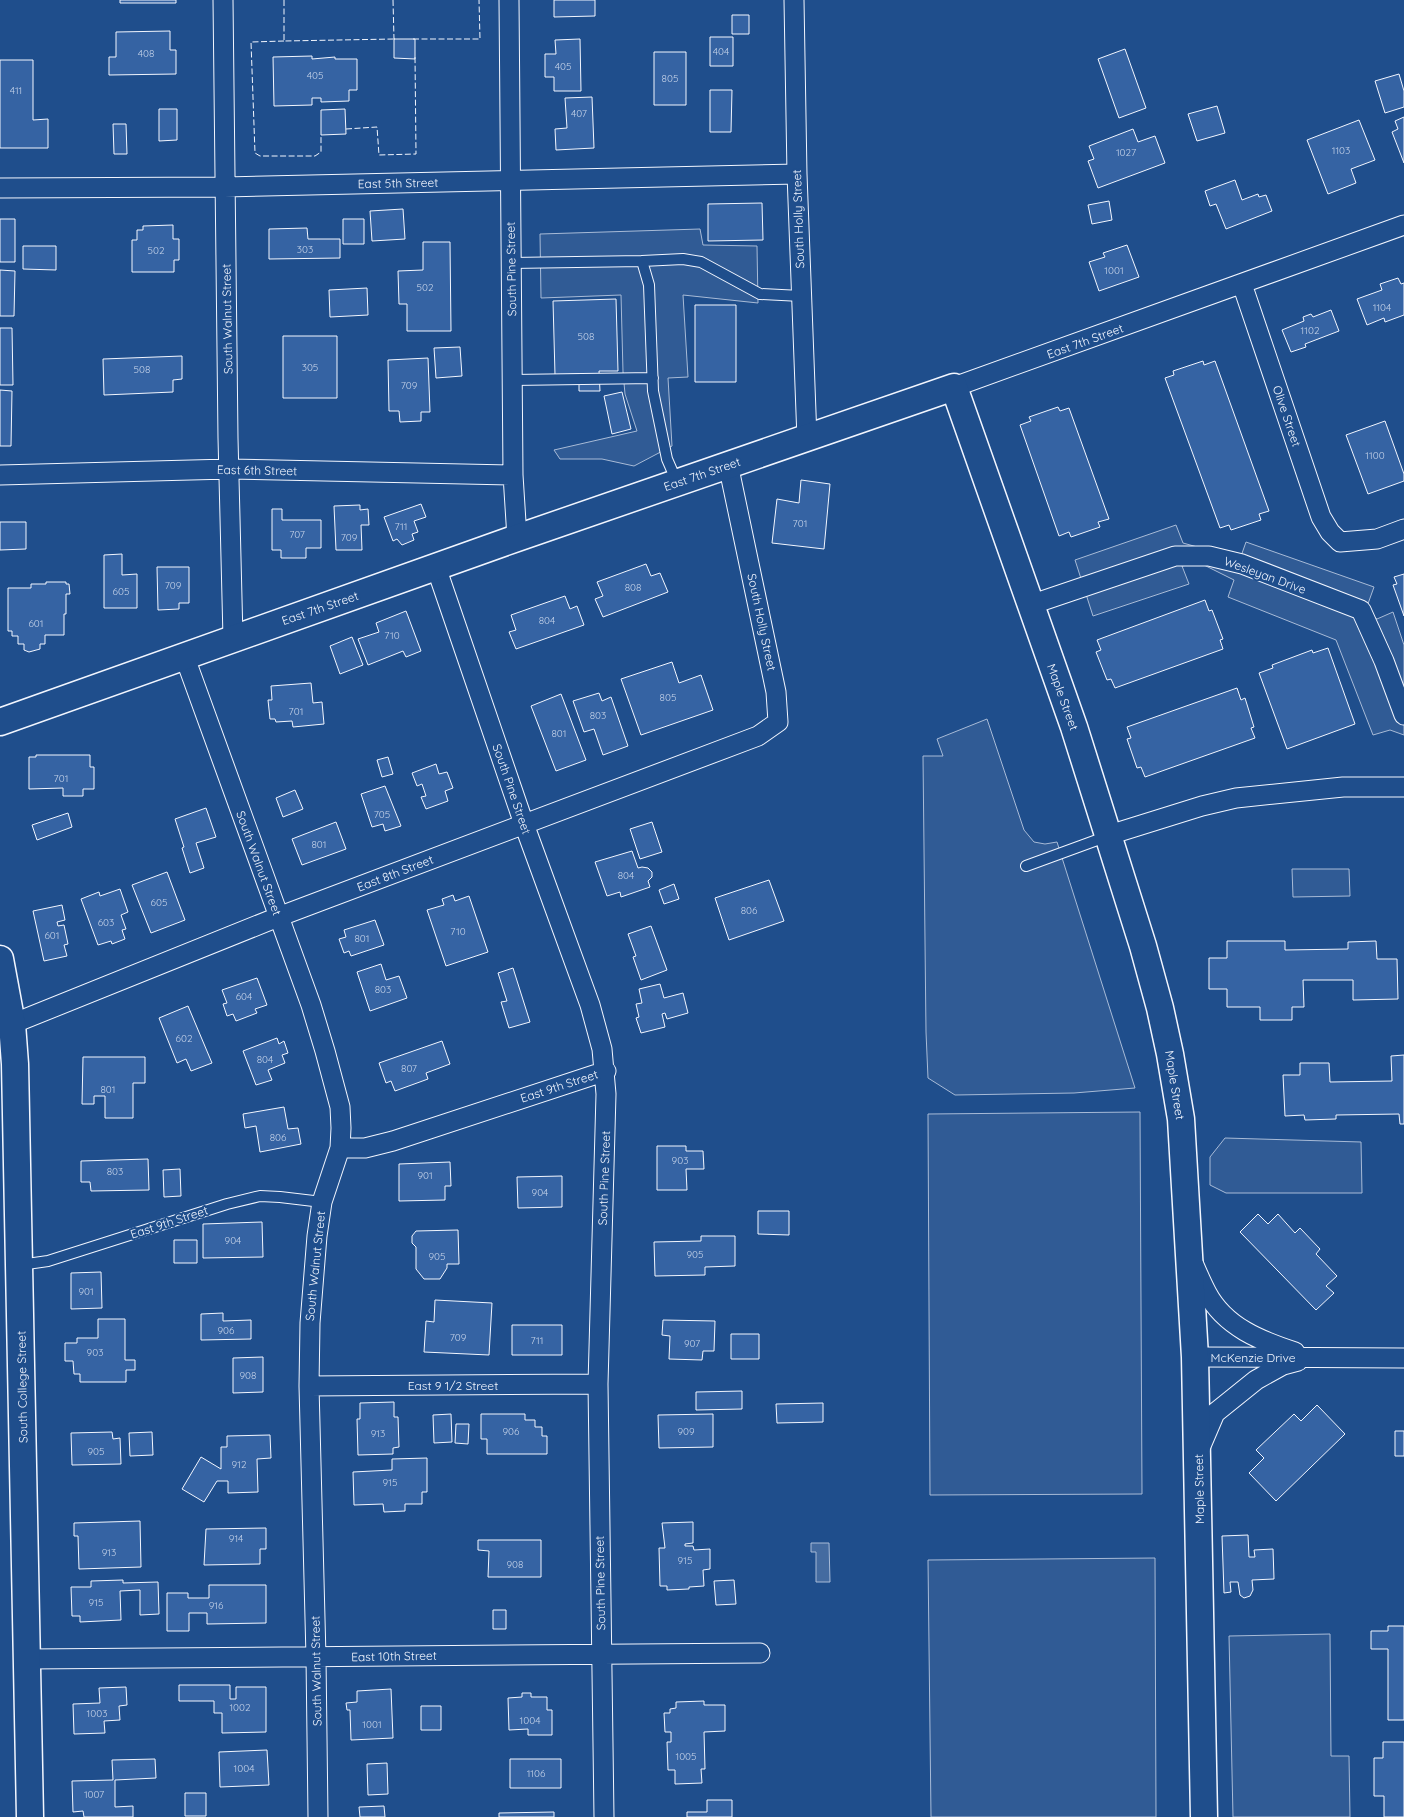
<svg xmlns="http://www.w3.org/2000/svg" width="1404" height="1817" viewBox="0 0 1404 1817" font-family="Quicksand,sans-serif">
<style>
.built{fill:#305b95;stroke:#a8bbd7}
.water{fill:#446ba0;stroke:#a8bbd7}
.building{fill:#3563a3;stroke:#f2f6ff}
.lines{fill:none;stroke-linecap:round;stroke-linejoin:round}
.lane-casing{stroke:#f2f6ff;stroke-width:12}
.street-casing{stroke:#f2f6ff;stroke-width:21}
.secondary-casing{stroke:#f2f6ff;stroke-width:29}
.lane{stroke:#1f4e8c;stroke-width:10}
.street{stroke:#1f4e8c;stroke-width:19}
.secondary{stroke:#1f4e8c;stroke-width:26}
.fence{stroke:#f2f6ff;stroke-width:1;stroke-dasharray:6 2.5;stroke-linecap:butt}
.labels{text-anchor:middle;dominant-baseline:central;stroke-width:4;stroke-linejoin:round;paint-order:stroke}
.number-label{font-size:10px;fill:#c3d1e8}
.street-label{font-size:12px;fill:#f2f6ff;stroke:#1f4e8c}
</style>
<rect width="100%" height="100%" fill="#1f4e8c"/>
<path class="built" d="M700,229L703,245L757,246L758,303L683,295L688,377L668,378L672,446L634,466L602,459H560L554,450L637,431L625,394L623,372L621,295L541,298L540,234Z
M1176,525L1183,543L1240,559L1246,542L1374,587L1365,612L1377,619L1393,612L1404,645V735L1390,730L1373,735L1336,640L1228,597L1234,580L1200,563L1182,566L1189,584L1093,616L1075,560Z
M987,719L1024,830L1034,842L1045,844L1057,842L1135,1088L1074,1093L955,1095L928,1078L926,1032L923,756H943L937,739Z
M1292,869H1349L1350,896L1293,897Z
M1140,1112L1142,1494L930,1495L928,1114Z
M1225,1138L1361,1142L1362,1193H1226L1210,1185V1157Z
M1155,1558L1156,1817H931L928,1560Z
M1330,1634L1331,1756H1349L1350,1817H1233L1229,1636Z"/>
<path class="water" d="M811,1543H829L830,1582H816V1552H811Z"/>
<path class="building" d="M120,0H176V3H120Z
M554,0H595V16L554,17Z
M732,15H749V34H732Z
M170,31V50H176V74L109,75V57H116V32Z
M710,37H733V66H710Z
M394,39H415V59L394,58Z
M580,39L581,91H554V77H545V54H556L555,40Z
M1125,49L1146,108L1119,118L1098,59Z
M654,52H686V105H654Z
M312,56V59L335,57V59H357V90H349V101L321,102V98H312V105L274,106L273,57Z
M0,60H33V120L48,119V148H0Z
M1399,74L1404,91V107L1385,113L1375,81Z
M710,90H732L731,132H710Z
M592,97L594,148L556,150L555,129L567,128L565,98Z
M1217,106L1225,133L1197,141L1188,114Z
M159,109H177V140L159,141Z
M345,109L346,134L321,135V110Z
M1404,117V163L1392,132L1398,129L1395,121Z
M1359,120L1375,160L1351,169L1356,183L1328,194L1307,140Z
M113,124H126L127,154H114Z
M1133,129L1138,142L1155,136L1165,163L1098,188L1088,161L1094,159L1089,146Z
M1235,180L1242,200L1258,194L1259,197L1266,195L1272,211L1226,229L1216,204L1210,206L1205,191Z
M1109,201L1112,220L1092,224L1088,205Z
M762,203L763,240L708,241V204Z
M403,209L405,239L372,241L370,211Z
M0,219H15V262H0Z
M343,219H364V244H343Z
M173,225V239H179V260H174V272H132V240H137V230H143V226Z
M307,228L308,239H340V258L269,259V229Z
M423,242H450L451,331H407V304H399L398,271L423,270Z
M1127,245L1139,277L1099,291L1089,262L1105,257L1103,253Z
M23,246H56V270L23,269Z
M0,270L15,271L14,316H0Z
M1398,278L1401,284L1404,283V315L1385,322L1384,318L1367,325L1357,299L1382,290L1380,284Z
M367,288L368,315L330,317L329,290Z
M616,299L618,371H599L600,391H579V374L555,375L553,301Z
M695,305H736V382H695Z
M1331,310L1339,331L1305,344L1306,347L1291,352L1282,330L1304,321L1303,317L1311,314L1313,317Z
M0,328H12L13,385H0Z
M283,336H337V398H283Z
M460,347L462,376L436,378L434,348Z
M182,356V379L173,380V392L104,395L103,359Z
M428,358L430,412H421V421L400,422L399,411H389L388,360Z
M1203,361L1204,365L1215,361L1269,511L1259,514L1261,520L1231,530L1229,525L1220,528L1165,378L1174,375L1173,371Z
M0,390L12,391L11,446H0Z
M622,392L631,429L612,434L604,396Z
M1058,407L1060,411L1069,408L1109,519L1098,522L1100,527L1071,537L1069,532L1059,536L1020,425L1031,421L1029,417Z
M1385,421L1404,474V481L1368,494L1346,435Z
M801,480L830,484L824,549L772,543L777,499L799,503Z
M421,504L426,517L414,521L418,532L412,534L414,540L402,545L397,539L393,541L384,517Z
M360,505V510L368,509L369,525H361L362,550H336L334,506Z
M272,509H282V520H321V548H306V558H281V550H272Z
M0,522H26V549L0,550Z
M122,554V575L137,574V608H104V555Z
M646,564L651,576L660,573L668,592L603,617L595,599L603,596L597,582Z
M157,567H189V603H179V609L158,610Z
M1404,574V616L1393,585L1397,584L1394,577Z
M46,582H66V584H69L70,594H66V614H64V635H45V644H40V649L29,652L24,650V644H18V636H12V631H8V588H31V584H46Z
M565,596L570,609L577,606L584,625L516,649L509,632L516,630L511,615Z
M1205,600L1209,611L1212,610L1223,639L1220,640L1223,649L1115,688L1111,679L1107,680L1096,652L1101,650L1097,640Z
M406,611L421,651L406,657L403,651L368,665L358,639L379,632L376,623Z
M352,637L363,665L340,674L330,646Z
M1328,648L1355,724L1287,749L1259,673L1273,668L1272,665L1312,650L1313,653Z
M672,662L679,683L701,675L713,710L641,735L621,679Z
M311,683L313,703L322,702L324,724L293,727L292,721L276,722L275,719H270L268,700H272L271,686Z
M1237,688L1241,700L1245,698L1254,727L1251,728L1255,738L1145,777L1141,767L1137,768L1127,739L1131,738L1127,727Z
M599,693L602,701L611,697L628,746L603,755L594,729L584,732L573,701Z
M561,694L586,760L556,771L531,706Z
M36,755H90V767H94V789H83V796H63V788L29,789V757H36Z
M388,757L393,774L382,777L377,760Z
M436,764L439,774L447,772L453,788L445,791L448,801L426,809L421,797L426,796L422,784L417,786L412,773Z
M385,786L401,826L385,831L383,824L372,827L361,794Z
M295,790L303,809L283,817L276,798Z
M206,808L216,837L196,843L204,868L190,873L182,848L184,847L175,819Z
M68,813L72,827L37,840L32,825Z
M336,822L346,849L302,865L292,839Z
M652,822L662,852L640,859L630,829Z
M632,851L638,868L642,867L648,868L652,872V877L648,881L650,887L621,897L620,892L607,896L595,862Z
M167,872L185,920L151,933L132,885Z
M769,880L784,921L729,940L715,898Z
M674,884L679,899L664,904L659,890Z
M120,889L128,912L121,915L126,929L122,930L125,939L112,944L111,941L98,945L81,899L99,892L100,896Z
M453,895L455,901L469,896L488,952L446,966L427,910L444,905L442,899Z
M62,905L65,920L57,922L58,926L64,925L68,944L64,945L67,956L44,961L33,911Z
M375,920L384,945L351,956L349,951L344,953L339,939L346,937L344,930Z
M651,926L667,970L641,980L633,957L636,956L628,934Z
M1227,941H1285V950L1348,949V942L1376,941L1377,959H1397L1398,999L1353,1000V980H1303L1304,1007H1292V1020H1260V1007H1227V989H1209V958H1227Z
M381,964L386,980L399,976L407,998L370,1011L357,972Z
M513,968L530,1022L509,1028L501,1002L507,1001L498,973Z
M257,978L267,1005L255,1009L257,1013L236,1021L233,1014L227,1016L223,1004L227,1003L222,990Z
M660,984L664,998L683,993L688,1013L667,1019L665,1013L662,1014L665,1027L641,1033L636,1018L639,1017L636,1004L642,1003L639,989Z
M188,1006L212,1063L191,1071L186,1059L177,1063L159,1018Z
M277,1038L279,1044L284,1041L288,1053L282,1055L285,1063L268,1070L272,1080L256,1085L243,1051Z
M442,1041L450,1064L426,1073L428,1079L395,1091L391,1081L386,1083L379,1063Z
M1404,1055V1124H1400L1399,1114L1336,1115V1119L1305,1120L1304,1115L1285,1116L1283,1075H1300V1063H1329L1330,1082L1392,1081L1391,1056Z
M83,1057H145V1083H133V1118H105V1096H94V1104H82Z
M284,1107L288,1129L298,1128L301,1144L260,1152L256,1126L245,1128L243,1114Z
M657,1146H686V1151H703L704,1169H686L687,1190H657Z
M148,1159L149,1190L91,1191L90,1182H81V1161Z
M450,1162L451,1186H445V1200L399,1201V1164Z
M180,1169L181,1196L164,1197L163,1170Z
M562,1176V1207L518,1208L517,1177Z
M758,1211H789V1235L758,1234Z
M1258,1214L1268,1224L1278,1214L1295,1233L1300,1228L1320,1249L1316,1254L1337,1276L1326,1286L1334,1293L1316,1310L1240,1232Z
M262,1222L263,1257L203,1258V1224Z
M458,1230L459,1264H447V1268L440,1279H424L416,1269V1247L412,1243V1236L416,1231Z
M701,1236H735V1266L705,1267V1275L655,1276L654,1242L701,1241Z
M174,1240H197V1263H174Z
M101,1272L102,1308L71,1309V1273Z
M435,1300L492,1303L489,1355L424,1352L426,1321L434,1322Z
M223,1313V1321L251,1320V1339L201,1340V1314Z
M98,1319H125V1360H135V1370H126V1382H80V1374H74L73,1361H65V1343H77V1338H98Z
M663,1320L715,1321L714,1351H703L702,1360L669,1359L670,1336L662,1335Z
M512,1325H562V1355H512Z
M731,1334H759V1359H731Z
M263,1357V1392L233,1393V1358Z
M742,1391V1409L696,1410V1392Z
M394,1402V1417H398L399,1447L393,1448V1454L358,1455L357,1419H360V1403Z
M823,1403V1422L777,1423L776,1404Z
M1317,1405L1345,1434L1276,1501L1249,1473L1264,1458L1256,1450L1294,1414L1301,1421Z
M451,1414L452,1442L434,1443L433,1415Z
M481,1414H525V1420H535V1427H542V1436H547V1454H487V1439H481Z
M713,1414V1447L659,1448L658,1415Z
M456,1424H469L468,1444L455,1443Z
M1395,1431H1404V1456H1395Z
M112,1432L113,1439L120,1438L121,1464L72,1465L71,1433Z
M152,1432L153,1455L130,1456L129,1433Z
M270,1435L271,1458L257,1459L258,1492L228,1493V1481H217L204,1502L182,1489L201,1457L221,1469V1447H227V1436Z
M427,1458V1492H422V1504H405V1511L384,1512L383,1504L354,1505L353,1472L392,1470V1459Z
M140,1521L141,1567L79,1569L78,1536H74V1523Z
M693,1522V1543L685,1544V1546H693L694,1550L710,1549V1569L703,1570L704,1586L689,1587V1589L667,1590V1586H660L659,1548H665L662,1523Z
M266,1528V1549H260V1564L204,1565L206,1529Z
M1248,1535L1249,1557H1255L1254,1550L1273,1549L1274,1579L1252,1580L1253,1590L1250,1596L1244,1598L1240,1595L1238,1582H1230L1231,1592L1224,1593L1222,1536Z
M478,1540H541V1577H488L489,1551L478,1550Z
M123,1580V1583L158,1582L159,1614L140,1615V1590L120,1591L121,1620L80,1622V1616H72L71,1587H91V1581Z
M734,1580L736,1604L716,1605L714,1581Z
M209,1585H266V1623L207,1624V1613H189V1631H167V1593H188V1598H209Z
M493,1610H506V1629H493Z
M1388,1626H1404V1720H1388V1649H1371V1631H1388Z
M179,1685H230V1699H236V1687H266V1732L222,1733V1713H214V1701H179Z
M126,1687L127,1705L119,1706L120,1720L104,1721L105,1733L74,1734L73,1704L100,1703L99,1688Z
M391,1689L393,1738L351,1740L350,1710H347L346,1703L357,1702V1691Z
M522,1693H531V1697H547V1710H552V1735H528V1729L509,1730L508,1698L522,1697Z
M704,1701V1705H725V1731L704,1732L705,1769H701L702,1783L675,1784V1770H668L667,1742H671V1732H665L664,1713H670V1709L676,1708V1702Z
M421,1706H441V1730H421Z
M1383,1742H1404V1817H1384V1796H1374V1758H1383Z
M267,1750L269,1785L220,1787L219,1752Z
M155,1759L156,1778L115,1780V1807L133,1806V1817H84L83,1811L73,1812L72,1781L113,1780L112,1760Z
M510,1759H561V1788H510Z
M387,1763L388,1794L368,1795L367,1764Z
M185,1793H206V1816H185Z
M707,1800H732V1817H687V1812H707Z
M384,1806L385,1817H360L359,1807Z
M554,1812V1817H499V1813Z"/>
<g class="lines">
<g class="lane-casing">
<path id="lane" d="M642,261L683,259L701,262L760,294L801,296
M511,263L642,261L649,285L653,391L667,459L677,482
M512,380L653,378
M1026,866L1108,836
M20,1265L48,1261L227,1204L260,1196L280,1197L322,1202"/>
</g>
<g class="street-casing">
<path id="street" d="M223,0L228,438L233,638
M509,0L513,475L517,538
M794,0L797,174L807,439
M0,188L225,187L797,174
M1242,284L1321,517L1330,532L1340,542L1377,539L1404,529
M954,387L1404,225
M0,475L229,469L513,475
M436,567L524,824L590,1005L602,1049L606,1094L598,1384L604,1817
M1030,605L1175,556H1209L1242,564L1361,610L1384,661L1404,715
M184,655L311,1005L325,1051L340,1107L341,1128L340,1148L322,1202L317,1236L310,1323L309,1386L316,1657L318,1817
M1109,835L1202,806L1236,798L1343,787H1404
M12,1024L278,917L758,736L778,722L776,692L728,464
M340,1148H365L393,1141L606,1071
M1194,1265C1198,1274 1202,1284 1207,1293C1225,1327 1261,1341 1295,1352
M1195,1357L1404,1358
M309,1386L598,1384
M1200,1448L1215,1413L1256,1380L1283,1365L1298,1361
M28,1659L760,1653"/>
</g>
<g class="secondary-casing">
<path id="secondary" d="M0,722L517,538L954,387L1074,727L1143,946L1160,1008L1170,1054L1181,1119L1195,1357L1204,1817
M0,959L12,1024L15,1064L30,1817"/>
</g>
<use href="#lane" class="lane"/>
<use href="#street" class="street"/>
<use href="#secondary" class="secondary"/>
<path class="fence" d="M284,0V41L394,39
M393,0L394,39H396
M413,39H480L479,0
M284,41L251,42L255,153L260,156H315L321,152V135
M346,129L377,127L379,155L416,154L415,56"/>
</g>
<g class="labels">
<g class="number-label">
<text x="721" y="51">404</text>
<text x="146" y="53">408</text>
<text x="563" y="66">405</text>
<text x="315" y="75">405</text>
<text x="670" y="78">805</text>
<text x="16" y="90">411</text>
<text x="579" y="113">407</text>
<text x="1341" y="150">1103</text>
<text x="1126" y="152">1027</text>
<text x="305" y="249">303</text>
<text x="156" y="250">502</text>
<text x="1114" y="270">1001</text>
<text x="425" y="287">502</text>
<text x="1382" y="307">1104</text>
<text x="1310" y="330">1102</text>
<text x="586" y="336">508</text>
<text x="310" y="367">305</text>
<text x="142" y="369">508</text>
<text x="409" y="385">709</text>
<text x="1375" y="455">1100</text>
<text x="800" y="523">701</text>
<text x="401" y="526">711</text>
<text x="297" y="534">707</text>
<text x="349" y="537">709</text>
<text x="173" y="585">709</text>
<text x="633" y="587">808</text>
<text x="121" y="591">605</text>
<text x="547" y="620">804</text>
<text x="36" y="623">601</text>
<text x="392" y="635">710</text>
<text x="668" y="697">805</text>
<text x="296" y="711">701</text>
<text x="598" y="715">803</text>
<text x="559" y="733">801</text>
<text x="61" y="778">701</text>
<text x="382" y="814">705</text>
<text x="319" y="844">801</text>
<text x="626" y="875">804</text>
<text x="159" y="902">605</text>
<text x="749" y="910">806</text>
<text x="106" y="922">603</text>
<text x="458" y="931">710</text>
<text x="52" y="935">601</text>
<text x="362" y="938">801</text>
<text x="383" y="989">803</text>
<text x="244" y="996">604</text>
<text x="184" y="1038">602</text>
<text x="265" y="1059">804</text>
<text x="409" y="1068">807</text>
<text x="108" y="1089">801</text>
<text x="278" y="1137">806</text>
<text x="680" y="1160">903</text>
<text x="115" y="1171">803</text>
<text x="425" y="1175">901</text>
<text x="540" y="1192">904</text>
<text x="233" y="1240">904</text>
<text x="695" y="1254">905</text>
<text x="437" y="1256">905</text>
<text x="86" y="1291">901</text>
<text x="226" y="1330">906</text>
<text x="458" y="1337">709</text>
<text x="537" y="1340">711</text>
<text x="692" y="1343">907</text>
<text x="95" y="1352">903</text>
<text x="248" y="1375">908</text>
<text x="511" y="1431">906</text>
<text x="686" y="1431">909</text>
<text x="378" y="1433">913</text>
<text x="96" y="1451">905</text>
<text x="239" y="1464">912</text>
<text x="390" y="1482">915</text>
<text x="236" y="1538">914</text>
<text x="109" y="1552">913</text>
<text x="685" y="1560">915</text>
<text x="515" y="1564">908</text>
<text x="96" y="1602">915</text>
<text x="216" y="1605">916</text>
<text x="240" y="1707">1002</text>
<text x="97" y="1713">1003</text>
<text x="530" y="1720">1004</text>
<text x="372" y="1724">1001</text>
<text x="686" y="1756">1005</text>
<text x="244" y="1768">1004</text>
<text x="536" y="1773">1106</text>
<text x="94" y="1794">1007</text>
</g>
<g class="street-label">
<text transform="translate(398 183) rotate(-1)">East 5th Street</text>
<text transform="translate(798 219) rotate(-92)">South Holly Street</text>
<text transform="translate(511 269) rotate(-91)">South Pine Street</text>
<text transform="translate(227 319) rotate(-91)">South Walnut Street</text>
<text transform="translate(1085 341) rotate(-20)">East 7th Street</text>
<text transform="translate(1287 416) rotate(71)">Olive Street</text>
<text transform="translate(257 470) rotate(1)">East 6th Street</text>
<text transform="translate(702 474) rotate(-19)">East 7th Street</text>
<text transform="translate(1265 575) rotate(20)">Wesleyan Drive</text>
<text transform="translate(320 608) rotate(-19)">East 7th Street</text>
<text transform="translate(762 622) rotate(78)">South Holly Street</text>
<text transform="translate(1063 697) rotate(70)">Maple Street</text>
<text transform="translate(512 789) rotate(71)">South Pine Street</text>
<text transform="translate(259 863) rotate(70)">South Walnut Street</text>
<text transform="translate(395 873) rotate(-21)">East 8th Street</text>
<text transform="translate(1175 1085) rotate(81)">Maple Street</text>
<text transform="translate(559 1086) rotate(-18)">East 9th Street</text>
<text transform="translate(604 1178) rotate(-88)">South Pine Street</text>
<text transform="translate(169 1222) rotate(-18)">East 9th Street</text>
<text transform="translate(315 1266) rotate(-84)">South Walnut Street</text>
<text x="1253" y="1357">McKenzie Drive</text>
<text x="453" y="1385">East 9 1/2 Street</text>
<text transform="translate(22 1387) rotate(-91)">South College Street</text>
<text transform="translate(1199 1489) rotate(-91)">Maple Street</text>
<text transform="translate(600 1583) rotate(-91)">South Pine Street</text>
<text transform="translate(394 1656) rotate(-1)">East 10th Street</text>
<text transform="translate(316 1671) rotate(-91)">South Walnut Street</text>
</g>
</g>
</svg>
